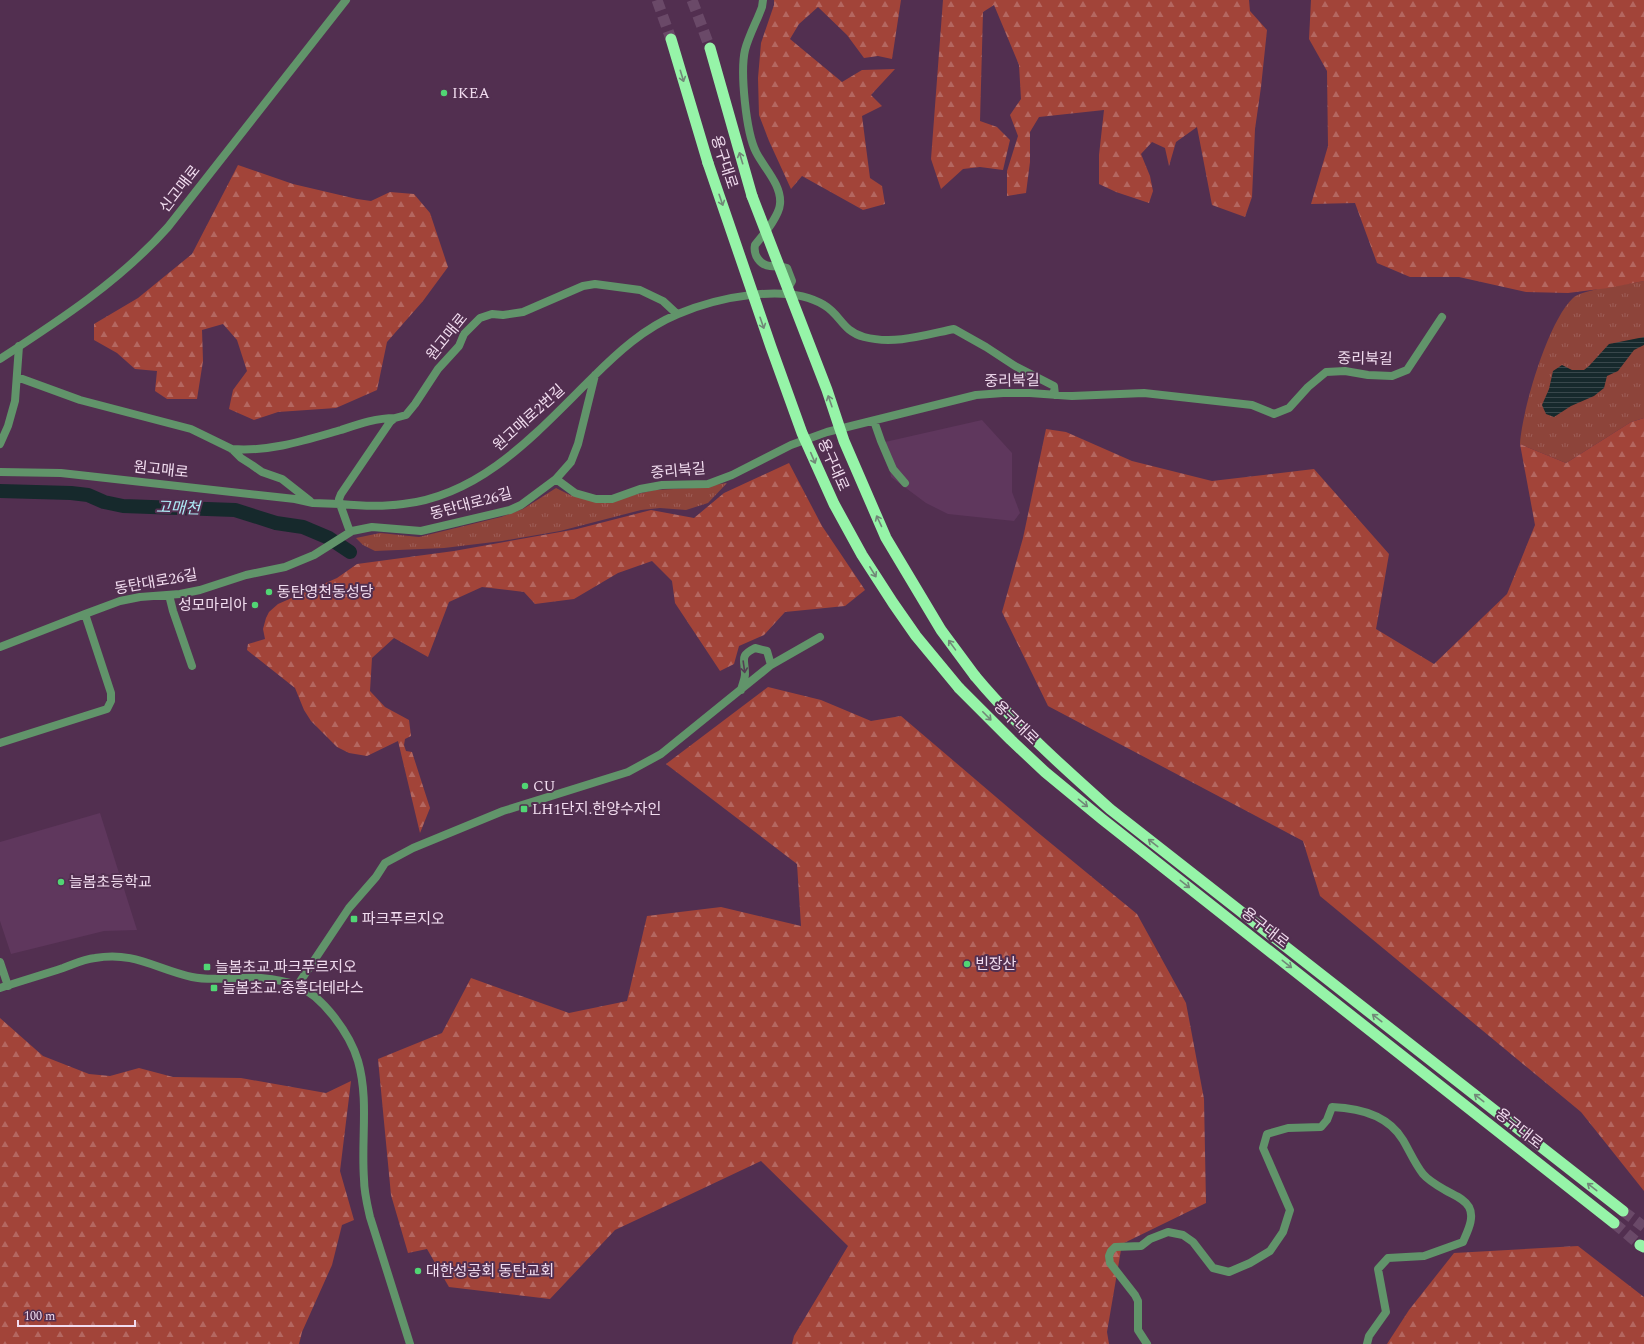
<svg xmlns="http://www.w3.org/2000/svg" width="1644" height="1344" viewBox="0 0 1644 1344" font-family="Spectral,'Noto Sans KR',serif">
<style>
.built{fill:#5f375d}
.grass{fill:url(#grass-tufts)}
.forest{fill:url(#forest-firs)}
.water{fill:url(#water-rules)}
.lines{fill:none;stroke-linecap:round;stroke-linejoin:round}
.river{stroke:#16292c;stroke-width:14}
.trunk-tunnel{stroke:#6a4968;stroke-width:11;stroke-dasharray:11 5.5;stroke-linecap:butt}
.minor{stroke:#61946a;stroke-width:8}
.tertiary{stroke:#61946a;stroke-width:8}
.trunk{stroke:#96f4a8;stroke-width:11}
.trunk-bridge{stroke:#96f4a8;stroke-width:11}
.oneway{stroke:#718878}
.oneway2{stroke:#543e54}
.poi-dot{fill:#51d674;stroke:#522f50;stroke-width:1.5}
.labels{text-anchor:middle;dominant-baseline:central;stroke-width:4;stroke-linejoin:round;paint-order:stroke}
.poi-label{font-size:15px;fill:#f1dcef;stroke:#522f50;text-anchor:start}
.street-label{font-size:15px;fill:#f1dcef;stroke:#522f50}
.water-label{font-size:16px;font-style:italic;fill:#adeaf5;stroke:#522f50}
</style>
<defs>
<pattern id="grass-tufts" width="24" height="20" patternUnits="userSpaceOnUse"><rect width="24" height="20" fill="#8d443a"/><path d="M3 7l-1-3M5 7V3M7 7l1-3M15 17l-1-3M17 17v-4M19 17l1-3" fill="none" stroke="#9e5e57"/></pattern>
<pattern id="forest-firs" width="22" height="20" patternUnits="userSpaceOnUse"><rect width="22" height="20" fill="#a24439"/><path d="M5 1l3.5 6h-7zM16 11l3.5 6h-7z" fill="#b46760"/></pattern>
<pattern id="water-rules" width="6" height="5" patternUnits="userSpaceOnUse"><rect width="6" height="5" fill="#16292c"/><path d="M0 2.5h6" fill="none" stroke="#38474b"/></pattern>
</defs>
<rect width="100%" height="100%" fill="#522f50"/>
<path class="built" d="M982,420L1012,453V492L1020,513L1014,521L948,514L926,503L891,477L885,442Z
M100,813L137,930L104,931L11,954L0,921V842Z"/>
<path class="grass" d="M1644,281V418L1631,422L1566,463L1520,444C1522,410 1548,321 1573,298C1583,289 1628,284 1644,281Z
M727,483L708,503L686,510L660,508L641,510L560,531L502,541L444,548L375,551L363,545L356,538L380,533L419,537L501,517L523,509L556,488L570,495L599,503L655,490L693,488Z"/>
<path class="forest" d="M774,0H901L892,59L878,56L864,58L847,35L818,7L799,24L790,39L842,82L862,70L895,69L871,95L882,106L862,116L870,178L882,186L885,204L863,210L802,176L791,189L769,141L759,115L758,78L761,43L774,5Z
M943,0H1249L1250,11L1267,30L1261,87L1255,129L1252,197L1245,217L1212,205L1197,127L1176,142L1169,166L1165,148L1152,142L1141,154L1150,176L1153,191L1149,203L1116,192L1099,184V155L1104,110L1039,117L1030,132V162L1026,193L1007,196V171L1018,136L1010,115L1021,99L1019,65L994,5L983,12L980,121L997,127L1010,140L1003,170L980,167L963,169L941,189L931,159Z
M1311,0H1644V281L1608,288L1568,293L1526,292L1459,277H1410L1377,263L1355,203L1311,204L1328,146L1327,71L1309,39Z
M238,165L293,184L357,199L371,201L390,192L414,194L430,213L448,267L423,301L387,342L377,390L336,408L278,412L254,420L229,409L233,390L247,371L237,340L223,324L202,330L203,361L197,399H167L155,391L157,371L135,369L117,353L94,340V324L138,298L192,254Z
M1644,418V1191L1581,1112L1320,896L1303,841L1048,706L1002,612L1023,538L1046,429L1066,432L1132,461L1212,481L1314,469L1389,554L1376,629L1434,664L1507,594L1535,525L1520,444L1566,463L1631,422Z
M789,463L822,526L865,590L845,606L785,612L764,635L739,646L734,664L720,671L675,603L672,581L652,561L618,573L574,599L535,604L524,592L482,587L449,602L428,657L394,638L372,658L370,691L385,707L409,720L411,736L405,739L404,745L406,751L412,752L430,808L420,833L398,741L367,756L349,753L337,747L311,721L304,710L295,688L247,650L248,644L265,639L263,629L266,618L269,612L278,604L337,578L357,564L454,551L577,529L651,510L694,518L724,493Z
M768,687L821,700L871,721L901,716L1036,831L1137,914L1186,1003L1204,1099L1206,1203L1122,1244L1107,1332L1109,1344H792L794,1336L848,1246L761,1161L615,1230L550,1299L449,1287L427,1249L408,1253L391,1195L378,1059L442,1033L471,978L569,1013L627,1001L647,916L721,907L801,926L797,864L666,764Z
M0,1018L43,1056L89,1074L110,1076L139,1068L173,1077L241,1078L326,1093L351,1081L340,1171L354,1220L342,1225L332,1265L302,1332L299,1344H0Z
M1578,1246L1644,1297V1344H1387L1409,1310L1454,1253Z"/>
<path class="water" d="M1644,337V345L1634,350L1618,371L1607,376L1604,388L1594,396L1571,406L1554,417L1546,414L1542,405L1549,389L1553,371L1562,365L1572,370H1584L1589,366L1609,344Z"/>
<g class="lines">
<path class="river" d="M0,491L71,493L88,495L104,502L123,506L235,510L276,523L303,527L329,538L350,552"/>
<path class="trunk-tunnel" d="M657,0L671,39
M692,0L710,48
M1623,1211L1644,1227
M1614,1223L1640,1245"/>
<path class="minor" d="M763,0L762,7C757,21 749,35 745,50C740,72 746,132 756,152C764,168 782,185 780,204C779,217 763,235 755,245C753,255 760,265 770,266C776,267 781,266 787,268L792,281L786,292
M17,377L80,400L191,429L232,449L241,458L252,465L262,472L282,479L310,501
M874,421L881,441L893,469L905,483
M0,444L8,426L15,401L19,346
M232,449C270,452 306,440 341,430C359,424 376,418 395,418
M0,472L61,473L295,499L313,503L340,504L339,499L341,494L390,422L395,418L406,415L415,404L438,369L459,346L464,334L480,318L492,314L503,315L523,312L583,286L595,284L640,290L663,301L677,314
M556,479L575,493L596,499H612L640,489L662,485L708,484L732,475L791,445L827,432L976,395L1003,393H1030L1072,396L1144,393L1252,405L1274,414L1289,408L1308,387L1326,372L1345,371L1368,375L1392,376L1407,370L1442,317
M350,532L340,504C361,506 382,507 403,504C483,495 538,431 592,378C617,353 644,328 678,314C716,298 787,282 824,305C841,315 842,331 864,337C894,345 925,335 954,329L986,347L1015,366L1054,386L1055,395
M169,595L173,611L192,666
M0,647L85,614
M0,743L107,709L111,701V693L85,614L120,601L140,597L180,594L200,590L246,575L285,567L314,555L352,531L372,527L421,531L510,510L521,505L556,479L571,462L578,444L595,375
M1147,1344L1138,1330V1301L1135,1295L1110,1263L1109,1256L1111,1251L1115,1247L1141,1246L1150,1239L1168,1232L1183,1235L1193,1242L1213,1268L1229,1272L1250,1263L1270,1251L1283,1232L1290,1210L1263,1148L1267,1134L1288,1128L1321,1127L1327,1120L1332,1107C1359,1108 1388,1115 1403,1140C1409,1150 1415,1164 1423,1174C1428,1180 1438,1186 1445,1190C1453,1195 1464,1198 1469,1207C1475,1218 1467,1232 1463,1242L1424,1256L1388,1258L1378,1269L1386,1312L1369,1336L1367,1344"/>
<path class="tertiary" d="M0,359C60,320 120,281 168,227L346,0
M741,690C742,685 745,679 745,674C745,659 739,656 755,648L767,651L771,665
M0,962L8,986
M297,986L349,908L376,877L385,863L413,848L503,811L628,772L661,754L771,665L820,637
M0,988C21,981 42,975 63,968C74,964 84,959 95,958C134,951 156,969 192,977C214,982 238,976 261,978C272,979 286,981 296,985C323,996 350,1034 358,1061C369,1099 361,1140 364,1179C364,1192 367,1204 370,1217L410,1344"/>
<path class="trunk" d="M671,39L708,163
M710,48L752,196
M975,676C1016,725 1063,767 1110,809L1623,1211
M959,688L1011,740L1045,772L1102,819L1614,1223
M1640,1245L1644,1247"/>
<path class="trunk-bridge" d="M708,163L771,347L802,433L834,504L862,555L893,603L916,636L959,688
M752,196L827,390L844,441L886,538L941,630L975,676"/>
</g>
<defs><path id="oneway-shaft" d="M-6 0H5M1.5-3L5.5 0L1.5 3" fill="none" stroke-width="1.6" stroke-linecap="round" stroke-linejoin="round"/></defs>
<g class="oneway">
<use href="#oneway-shaft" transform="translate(682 76) rotate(73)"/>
<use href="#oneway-shaft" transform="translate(741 158) rotate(-107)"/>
<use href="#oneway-shaft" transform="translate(721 200) rotate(71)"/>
<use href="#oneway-shaft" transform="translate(762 323) rotate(71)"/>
<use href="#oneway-shaft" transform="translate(830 401) rotate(-109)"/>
<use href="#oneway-shaft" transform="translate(813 458) rotate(67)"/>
<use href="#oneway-shaft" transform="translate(879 521) rotate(-115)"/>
<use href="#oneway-shaft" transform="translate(873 572) rotate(58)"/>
<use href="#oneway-shaft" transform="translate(952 645) rotate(-126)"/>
<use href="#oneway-shaft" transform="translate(987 716) rotate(45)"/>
<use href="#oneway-shaft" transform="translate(1083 803) rotate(39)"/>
<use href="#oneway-shaft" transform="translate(1153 843) rotate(-142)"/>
<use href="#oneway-shaft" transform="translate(1185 884) rotate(38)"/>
<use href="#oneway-shaft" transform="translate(1287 964) rotate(38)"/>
<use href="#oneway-shaft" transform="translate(1377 1018) rotate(-142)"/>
<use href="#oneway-shaft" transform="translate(1479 1098) rotate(-142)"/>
<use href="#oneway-shaft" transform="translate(1592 1187) rotate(-142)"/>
</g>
<use class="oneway2" href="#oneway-shaft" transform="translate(744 667) rotate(82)"/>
<g class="poi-dot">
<circle cx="444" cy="93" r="4"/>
<circle cx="269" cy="592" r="4"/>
<circle cx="255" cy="605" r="4"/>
<circle cx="525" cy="786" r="4"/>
<rect x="520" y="805" width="8" height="8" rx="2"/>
<circle cx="61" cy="882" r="4"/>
<rect x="350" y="915" width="8" height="8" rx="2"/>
<circle cx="967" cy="964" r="4"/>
<rect x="203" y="963" width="8" height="8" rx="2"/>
<rect x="210" y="984" width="8" height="8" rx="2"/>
<circle cx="418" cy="1271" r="4"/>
</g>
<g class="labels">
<g class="poi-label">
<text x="452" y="93">IKEA</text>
<text x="277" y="592">동탄영천동성당</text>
<text x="247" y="605" text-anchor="end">성모마리아</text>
<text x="533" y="786">CU</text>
<text x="532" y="809">LH1단지.한양수자인</text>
<text x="69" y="882">늘봄초등학교</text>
<text x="362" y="919">파크푸르지오</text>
<text x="975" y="964">빈장산</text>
<text x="215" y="967">늘봄초교.파크푸르지오</text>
<text x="222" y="988">늘봄초교.중흥더테라스</text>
<text x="426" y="1271">대한성공회 동탄교회</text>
</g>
<g class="street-label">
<text transform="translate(724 162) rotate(72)">용구대로</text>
<text transform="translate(180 189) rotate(-52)">신고매로</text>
<text transform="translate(447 337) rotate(-51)">원고매로</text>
<text transform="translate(1365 359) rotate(1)">중리북길</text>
<text transform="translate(1012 381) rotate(-1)">중리북길</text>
<text transform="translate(529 418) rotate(-42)">원고매로2번길</text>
<text transform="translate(833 465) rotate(66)">용구대로</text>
<text transform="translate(161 470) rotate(6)">원고매로</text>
<text transform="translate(678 471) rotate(-5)">중리북길</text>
<text transform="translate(471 504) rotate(-15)">동탄대로26길</text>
<text transform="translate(156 582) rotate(-10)">동탄대로26길</text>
<text transform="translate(1016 723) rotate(44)">용구대로</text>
<text transform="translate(1265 928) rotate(38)">용구대로</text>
<text transform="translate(1519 1129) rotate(38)">용구대로</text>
</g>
<g class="water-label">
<text transform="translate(178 508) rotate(2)">고매천</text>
</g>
</g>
<path d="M18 1320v6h117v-6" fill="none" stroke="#f1dcef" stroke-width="2"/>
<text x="24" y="1320" font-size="12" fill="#f1dcef" stroke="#522f50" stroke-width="3" paint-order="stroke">100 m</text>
</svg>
